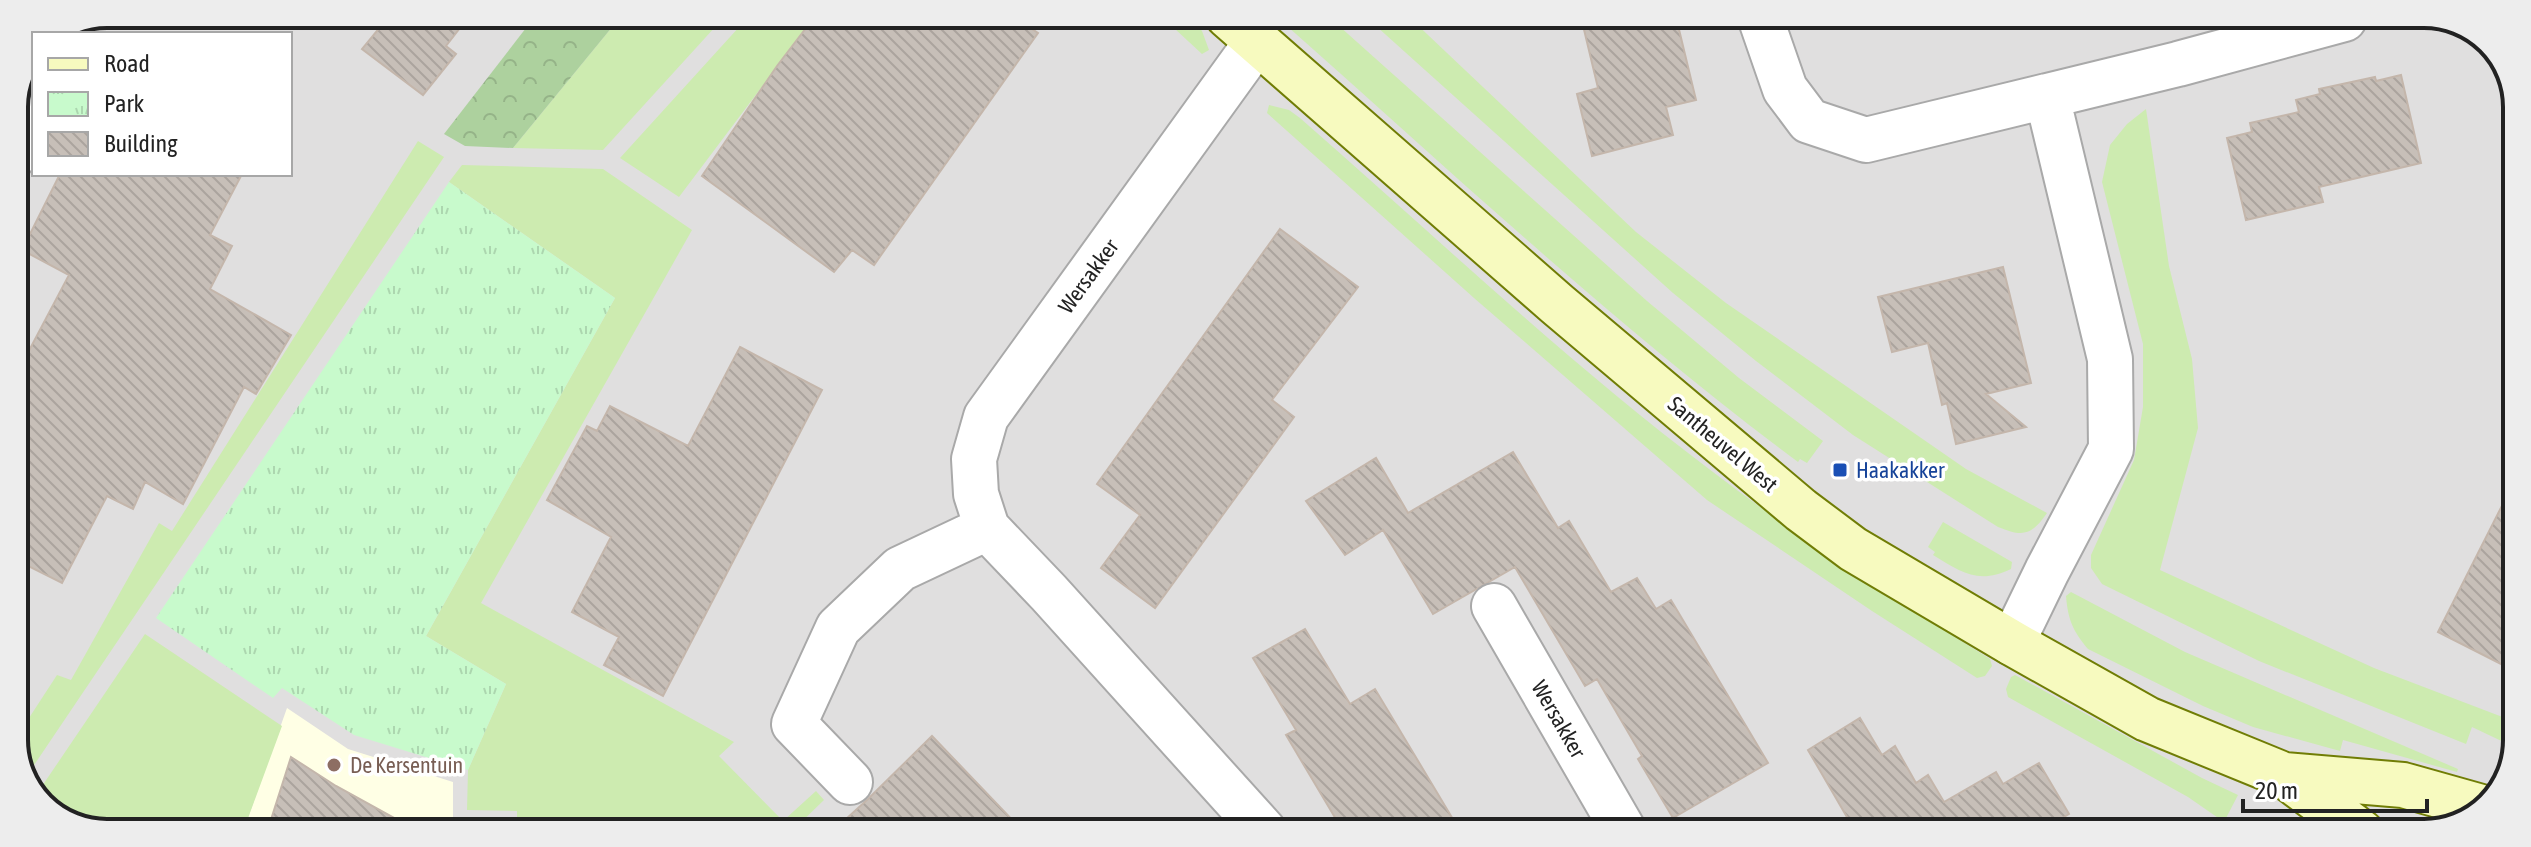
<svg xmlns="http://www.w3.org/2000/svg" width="2531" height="847" viewBox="0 0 2531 847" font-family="'Asap Condensed',sans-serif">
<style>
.residential{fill:#e0dfdf}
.education{fill:#ffffe5}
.grass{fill:#cdebb0}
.forest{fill:url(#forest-crowns)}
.park{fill:url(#park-tufts)}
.building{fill:url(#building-back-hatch);stroke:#c4b6ab;stroke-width:2}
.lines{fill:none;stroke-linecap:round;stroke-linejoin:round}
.street-casing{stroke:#a9a9a9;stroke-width:48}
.secondary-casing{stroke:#707d05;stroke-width:48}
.street{stroke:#fff;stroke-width:44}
.secondary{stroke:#f7fabf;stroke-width:44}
.transit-dot{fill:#1a4fb4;stroke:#fff;stroke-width:3}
.education-dot{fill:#8d6e63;stroke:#fff;stroke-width:3}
.labels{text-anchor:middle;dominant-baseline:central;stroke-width:7;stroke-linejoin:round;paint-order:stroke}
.street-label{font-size:22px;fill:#222;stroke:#fff}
.transit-label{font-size:22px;fill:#164399;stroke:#fff;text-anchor:start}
.education-label{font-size:22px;fill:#785e54;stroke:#fff;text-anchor:start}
.rim{fill:none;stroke:#222;stroke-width:4}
</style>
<defs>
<pattern id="forest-crowns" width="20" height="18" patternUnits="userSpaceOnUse" patternTransform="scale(2)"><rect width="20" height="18" fill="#add19e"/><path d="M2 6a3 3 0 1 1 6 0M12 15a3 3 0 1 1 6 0" fill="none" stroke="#95b388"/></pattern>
<pattern id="park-tufts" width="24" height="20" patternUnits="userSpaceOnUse" patternTransform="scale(2)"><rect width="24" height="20" fill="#c8facc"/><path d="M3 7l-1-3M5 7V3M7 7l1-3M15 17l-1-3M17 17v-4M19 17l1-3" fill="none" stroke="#acd6af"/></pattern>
<pattern id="building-back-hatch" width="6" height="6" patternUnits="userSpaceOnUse" patternTransform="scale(2)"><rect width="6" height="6" fill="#c7bfb8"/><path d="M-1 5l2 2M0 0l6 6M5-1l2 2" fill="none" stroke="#aba49e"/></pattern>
</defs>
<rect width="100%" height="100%" fill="#f2efe9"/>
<path class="residential" d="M107,14L2453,19L2497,50L2517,101L2512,769L2480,814L2424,833L78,828L34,797L14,746V101L34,58V174H290V34H58Z"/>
<path class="education" d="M287,708L348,749L453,782V819L441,820L438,829H244Z"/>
<path class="grass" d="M622,15H726L603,150L513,148Z
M750,15H816L679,197L620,158Z
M1161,16H1189L1202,31L1209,50L1202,54Z
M1295,16L1329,17L1647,301L1739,378L1823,441L1807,463L1800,459L1798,462C1618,328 1455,175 1287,26Z
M1366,17H1409L1636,232L1726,303L1966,469L2047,513C2031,536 2023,537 1998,527L1853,435L1756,361L1673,293Z
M1269,105L1289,110L1300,118C1435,236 1566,361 1709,469C1799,538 1894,599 1990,659L1992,666L1985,676L1977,678L1872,611L1707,500L1474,298L1267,113Z
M2146,109L2169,266L2192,359L2198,428L2160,570L2374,668L2513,721L2512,746L2472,727L2466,744L2259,661L2102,584L2091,568V555L2134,460L2143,407V344L2102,182L2110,145L2127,124Z
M418,141L444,157L26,777L14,741L57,675L71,680L159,523L172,531Z
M462,165L603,169L692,230L481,603L734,742L719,756L783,821L816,791L824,800L793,830L517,829V811L467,810L468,770L506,684L426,636L615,298L449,182Z
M1943,522L2012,562L2011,569C1978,585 1961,572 1933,555L1935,552L1928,547Z
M2071,592L2185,652L2458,769L2457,772L2343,740L2340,751L2253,727L2203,706L2088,649C2073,631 2068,620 2066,596Z
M145,634L282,726L244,829L78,828L34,798Z
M2015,675L2202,778L2238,795L2224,822L2188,797L2008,697L2006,689L2011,677Z"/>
<path class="forest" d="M536,15H622L513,148L465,146L444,134Z"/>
<path class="park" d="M449,182L615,298L426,636L506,684L468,770L354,735L282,688L273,698L156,618Z"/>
<path class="building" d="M390,15H470L446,46L456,54L423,95L362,49Z
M816,15L1013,16L1038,33L874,265L852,250L834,272L702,176L777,66Z
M1581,17H1676L1696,100L1666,107L1673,135L1592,156L1577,94L1598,88Z
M2401,75L2421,163L2319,187L2323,202L2246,220L2227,138L2252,132L2250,123L2299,112L2296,100L2320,94L2319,89L2375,77L2376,81Z
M60,174H242L210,235L232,246L210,289L291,335L256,394L244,387L183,504L145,482L133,509L107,496L62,583L14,559V379L69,275L22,250Z
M1280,229L1358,287L1272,400L1294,417L1155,608L1101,568L1140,515L1097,484Z
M2003,267L2031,383L1986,394L2026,427L1956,444L1947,403L1942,405L1928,343L1892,352L1878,297Z
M740,347L822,390L663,696L604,665L619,637L572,612L611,537L547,500L587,426L597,431L610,406L688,446Z
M1513,452L1558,528L1569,521L1611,592L1637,578L1656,609L1671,600L1768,763L1673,818L1638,759L1642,756L1597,679L1585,686L1515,567L1433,614L1383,530L1345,555L1306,501L1376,458L1408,513Z
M2514,482L2513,611V670L2438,632Z
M1305,629L1350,704L1375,689L1460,831H1343L1286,735L1296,730L1253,658Z
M1860,718L1882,755L1895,746L1916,783L1928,775L1944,802L1996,772L2003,784L2039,763L2069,814L2039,832H1840L1851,824L1808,750Z
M932,736L1022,830H834L868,799Z
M291,757L336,786L414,829H268Z"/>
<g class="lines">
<g class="street-casing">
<path id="street" d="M1760,17L1785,89L1809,121L1866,140L2047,96L2110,359L2111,449L2047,571L2012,643
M69,34L71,29
M1256,43L986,417L974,459L976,494L987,528L1049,593L1264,831
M2047,96L2178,64L2344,19
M14,156L34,119
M1494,606L1624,831
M850,782L794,724L838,628L900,569L987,528"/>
</g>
<g class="secondary-casing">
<path id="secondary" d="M1228,16L1557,304L1801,510L1853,549L2012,643L2147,719L2284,775L2362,833
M2284,775L2403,785L2485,808"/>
</g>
<use href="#street" class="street"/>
<use href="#secondary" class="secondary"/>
</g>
<rect class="transit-dot" x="1832" y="462" width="16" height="16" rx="4"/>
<circle class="education-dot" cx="334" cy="765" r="8"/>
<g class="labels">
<g class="street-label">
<text transform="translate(1088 276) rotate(-54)">Wersakker</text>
<text transform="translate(1723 444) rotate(40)">Santheuvel West</text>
<text transform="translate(1559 719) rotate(60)">Wersakker</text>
</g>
<g class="transit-label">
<text x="1856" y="470">Haakakker</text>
</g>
<g class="education-label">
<text x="350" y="765">De Kersentuin</text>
</g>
</g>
<path d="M0 0H2531V847H0ZM107 28H2424A79 79 0 0 1 2503 107V740A79 79 0 0 1 2424 819H107A79 79 0 0 1 28 740V107A79 79 0 0 1 107 28Z" fill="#ededed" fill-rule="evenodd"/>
<path class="rim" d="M107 28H2424A79 79 0 0 1 2503 107V740A79 79 0 0 1 2424 819H107A79 79 0 0 1 28 740V107A79 79 0 0 1 107 28Z"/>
<rect x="32" y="32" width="260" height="144" fill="#ffffff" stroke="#a7a7a7" stroke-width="2"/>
<rect x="48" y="58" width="40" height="12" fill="#f7fabf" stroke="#a7a7a7" stroke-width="2"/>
<text x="104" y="72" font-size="24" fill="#222222">Road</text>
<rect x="48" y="92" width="40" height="24" fill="url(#park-tufts)" stroke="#a7a7a7" stroke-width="2"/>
<text x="104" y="112" font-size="24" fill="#222222">Park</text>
<rect x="48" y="132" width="40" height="24" fill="url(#building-back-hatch)" stroke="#a7a7a7" stroke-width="2"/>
<text x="104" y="152" font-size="24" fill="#222222">Building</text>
<path d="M2243 799v12h184v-12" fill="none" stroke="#222222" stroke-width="4"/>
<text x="2255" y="799" font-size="24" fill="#222222" stroke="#ffffff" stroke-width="6" paint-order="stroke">20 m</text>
</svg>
